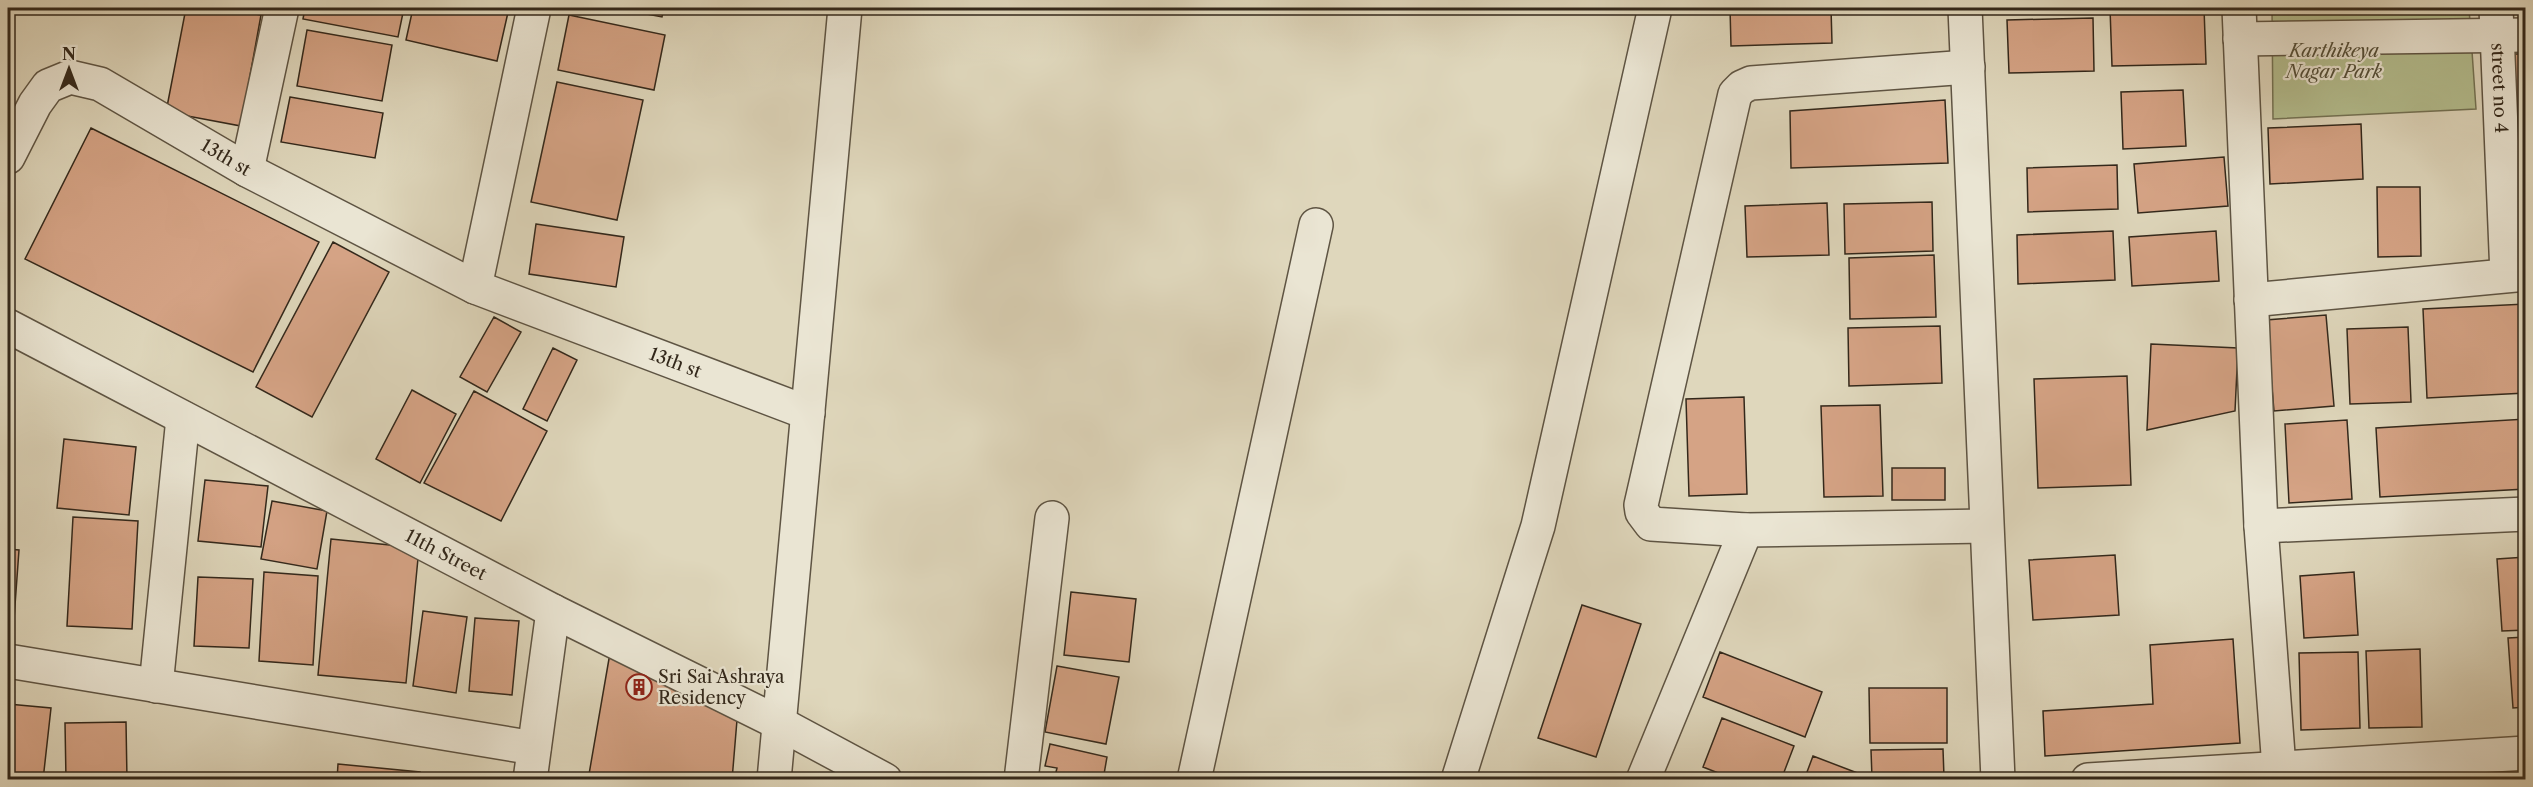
<svg xmlns="http://www.w3.org/2000/svg" width="2533" height="787" viewBox="0 0 2533 787" font-family="'Libre Caslon Text',serif">
<style>
.green{fill:#b4be8f;stroke:#747355;stroke-width:1.5}
.building{fill:#d5a385;stroke:#33281b;stroke-width:1.5}
.lines{fill:none;stroke-linecap:round;stroke-linejoin:round}
.minor-casing{stroke:#5e5443;stroke-width:36}
.tertiary-casing{stroke:#5e5443;stroke-width:36}
.minor{stroke:#eae5d3;stroke-width:33}
.tertiary{stroke:#eae5d3;stroke-width:33}
.labels{text-anchor:middle;dominant-baseline:central;stroke-width:4.5;stroke-linejoin:round;paint-order:stroke}
.park-label{font-size:18px;font-style:italic;fill:#534e38;stroke:#eae5d3}
.street-label{font-size:18px;fill:#33281b;stroke:#eae5d3}
.poi-label{font-size:18px;fill:#33281b;stroke:#eae5d3;text-anchor:start}
</style>
<rect width="100%" height="100%" fill="#dfd7bc"/>
<filter id="stains"><feTurbulence type="fractalNoise" baseFrequency=".00333" numOctaves="4"/><feColorMatrix values="0 0 0 0 .2 0 0 0 0 .09 0 0 0 0 .02 0 0 0 .5 -.17"/></filter>
<radialGradient id="worn" r=".72"><stop offset=".6" stop-color="#630" stop-opacity="0"/><stop offset="1" stop-color="#630" stop-opacity=".3"/></radialGradient>
<path class="green" d="M2272,8H2469L2476,109L2273,119Z"/>
<path class="building" d="M186,8H220L261,15L241,126L166,112Z
M305,8H404L398,37L303,19Z
M413,8H509L497,61L406,40Z
M615,8H664L662,17Z
M1730,8H1831L1832,43L1731,46Z
M2110,8H2204L2206,64L2112,66Z
M2506,8H2526V12L2507,13Z
M569,15L665,35L654,90L558,70Z
M2093,18L2094,71L2009,73L2007,20Z
M307,30L392,45L382,101L297,86Z
M2514,54H2526V143H2516Z
M557,82L643,100L617,220L531,202Z
M2183,90L2186,146L2123,149L2121,92Z
M290,97L383,113L375,158L281,142Z
M1945,100L1948,163L1791,168L1790,111Z
M2361,124L2363,179L2270,184L2268,128Z
M91,128L319,242L253,372L25,259Z
M2224,157L2228,206L2138,213L2134,164Z
M2117,165L2118,209L2028,212L2027,168Z
M2377,187H2420L2421,256L2378,257Z
M1932,202L1933,251L1845,254L1844,204Z
M1827,203L1829,255L1747,257L1745,206Z
M536,224L624,237L616,287L529,274Z
M2113,231L2115,280L2018,284L2017,235Z
M2216,231L2219,281L2132,286L2129,237Z
M333,242L389,272L312,417L256,387Z
M1934,255L1936,317L1850,319L1849,258Z
M2526,304V393L2427,398L2423,309Z
M2326,315L2334,406L2274,411L2266,320Z
M494,317L521,332L487,392L460,377Z
M1940,326L1942,383L1849,386L1848,328Z
M2408,327L2411,402L2350,404L2347,329Z
M2151,344L2238,348L2235,411L2147,430Z
M553,348L577,360L547,421L523,409Z
M2127,376L2131,485L2038,488L2034,379Z
M412,390L456,414L420,483L376,459Z
M474,391L547,431L501,521L424,483Z
M1744,397L1747,494L1689,496L1686,399Z
M1880,405L1883,496L1824,497L1821,406Z
M2526,419V489L2380,497L2376,428Z
M2347,420L2352,499L2289,503L2285,424Z
M64,439L136,447L129,515L57,508Z
M1892,468H1945V500H1892Z
M205,480L268,486L261,547L198,541Z
M272,501L327,511L317,569L261,559Z
M73,517L138,521L132,629L67,626Z
M331,539L419,548L406,683L318,675Z
M8,549L19,550L14,619H8Z
M2115,555L2119,615L2033,620L2029,560Z
M2526,557V630L2502,631L2497,559Z
M264,572L318,576L313,665L259,661Z
M2354,572L2358,635L2304,638L2300,576Z
M198,577L253,579L249,648L194,646Z
M1071,592L1136,599L1129,662L1064,655Z
M1582,605L1641,624L1596,757L1538,738Z
M423,611L467,617L456,693L413,686Z
M475,618L519,621L512,695L469,691Z
M2526,637V707L2513,708L2508,638Z
M2233,639L2240,743L2045,756L2043,711L2153,704L2150,645Z
M2420,649L2422,727L2369,728L2366,651Z
M1720,652L1822,692L1805,737L1703,697Z
M2358,652L2360,728L2301,730L2299,653Z
M610,653L737,720L732,780H588Z
M1057,666L1119,677L1106,744L1045,732Z
M1869,688H1947V743H1870Z
M8,704L51,708L43,780H8Z
M1722,718L1794,746L1781,780H1736L1703,767Z
M126,722L127,780H66L65,723Z
M1050,744L1107,757L1103,780H1054L1057,768L1045,766Z
M1943,749L1944,777L1872,778L1871,750Z
M1813,756L1860,774L1857,780H1804Z
M338,764L420,772V780H337Z
M1113,774L1146,780H1112Z"/>
<g class="lines">
<g class="minor-casing">
<g id="minor">
<path d="M1965,8L1998,780"/>
<path d="M2239,8L2261,526L2279,768"/>
<path id="s1" d="M2496,8L2507,275"/>
<path d="M2240,39L2526,35"/>
<path d="M1968,67L1751,83L1742,87L1735,94L1641,505L1642,512L1651,524L1746,530L1986,526"/>
<path id="s2" d="M8,157L35,104L48,86L70,77L100,84L247,170L475,287L808,413"/>
<path d="M247,170L282,8"/>
<path d="M475,287L534,8"/>
<path d="M2251,300L2526,274"/>
<path d="M2261,526L2526,514"/>
<path d="M8,661L534,748"/>
<path d="M156,686L183,418"/>
<path d="M530,780L553,611"/>
<path d="M774,780L845,8"/>
<path d="M1021,780L1052,518"/>
<path d="M1194,780L1316,225"/>
<path d="M1458,780L1538,526L1655,8"/>
<path d="M1643,780L1746,530"/>
<path d="M2088,780L2526,753"/>
</g>
</g>
<g class="tertiary-casing">
<g id="tertiary">
<path id="s3" d="M8,326L553,611L779,723L885,780"/>
</g>
</g>
<use href="#minor" class="minor"/>
<use href="#tertiary" class="tertiary"/>
</g>
<defs>
<g id="building-ring" transform="scale(1.35)"><circle r="9.5" fill="#eae5d3" stroke="#8f2418" stroke-width="1.5"/><path d="M-4-6H4V6H1V3H-1V6H-4ZM-2.5-4.3h1.7v1.8h-1.7ZM.8-4.3h1.7v1.8H.8ZM-2.5-1h1.7V.8h-1.7ZM.8-1h1.7V.8H.8Z" fill="#8f2418"/></g>
</defs>
<g fill-rule="evenodd">
<use href="#building-ring" x="639" y="687"/>
</g>
<g class="labels">
<g class="park-label">
<text x="2334" y="51">Karthikeya<tspan x="2334" dy="21">Nagar Park</tspan></text>
</g>
<g class="street-label">
<text stroke="none"><textPath href="#s1" startOffset="80">street no 4</textPath></text>
<text stroke="none"><textPath href="#s2" startOffset="282">13th st</textPath></text>
<text stroke="none"><textPath href="#s2" startOffset="777">13th st</textPath></text>
<text stroke="none"><textPath href="#s3" startOffset="494">11th Street</textPath></text>
</g>
<g class="poi-label">
<text x="658" y="677">Sri Sai Ashraya<tspan x="658" dy="21">Residency</tspan></text>
</g>
</g>
<rect width="2533" height="787" fill="none" stroke="#dfd7bc" stroke-width="30"/>
<rect x="9" y="9" width="2515" height="769" fill="none" stroke="#33281b" stroke-width="3"/>
<rect x="15" y="15" width="2503" height="757" fill="none" stroke="#33281b" stroke-width="1.5"/>
<g transform="translate(69 69)" stroke="#eae5d3" stroke-width="4.5" paint-order="stroke">
<path d="M0-4.5L10 22L0 15L-10 22Z" fill="#33281b"/>
<text y="-9" font-size="16" font-weight="bold" text-anchor="middle" fill="#33281b">N</text>
</g>
<rect width="100%" height="100%" filter="url(#stains)"/>
<rect width="100%" height="100%" fill="url(#worn)"/>
</svg>
